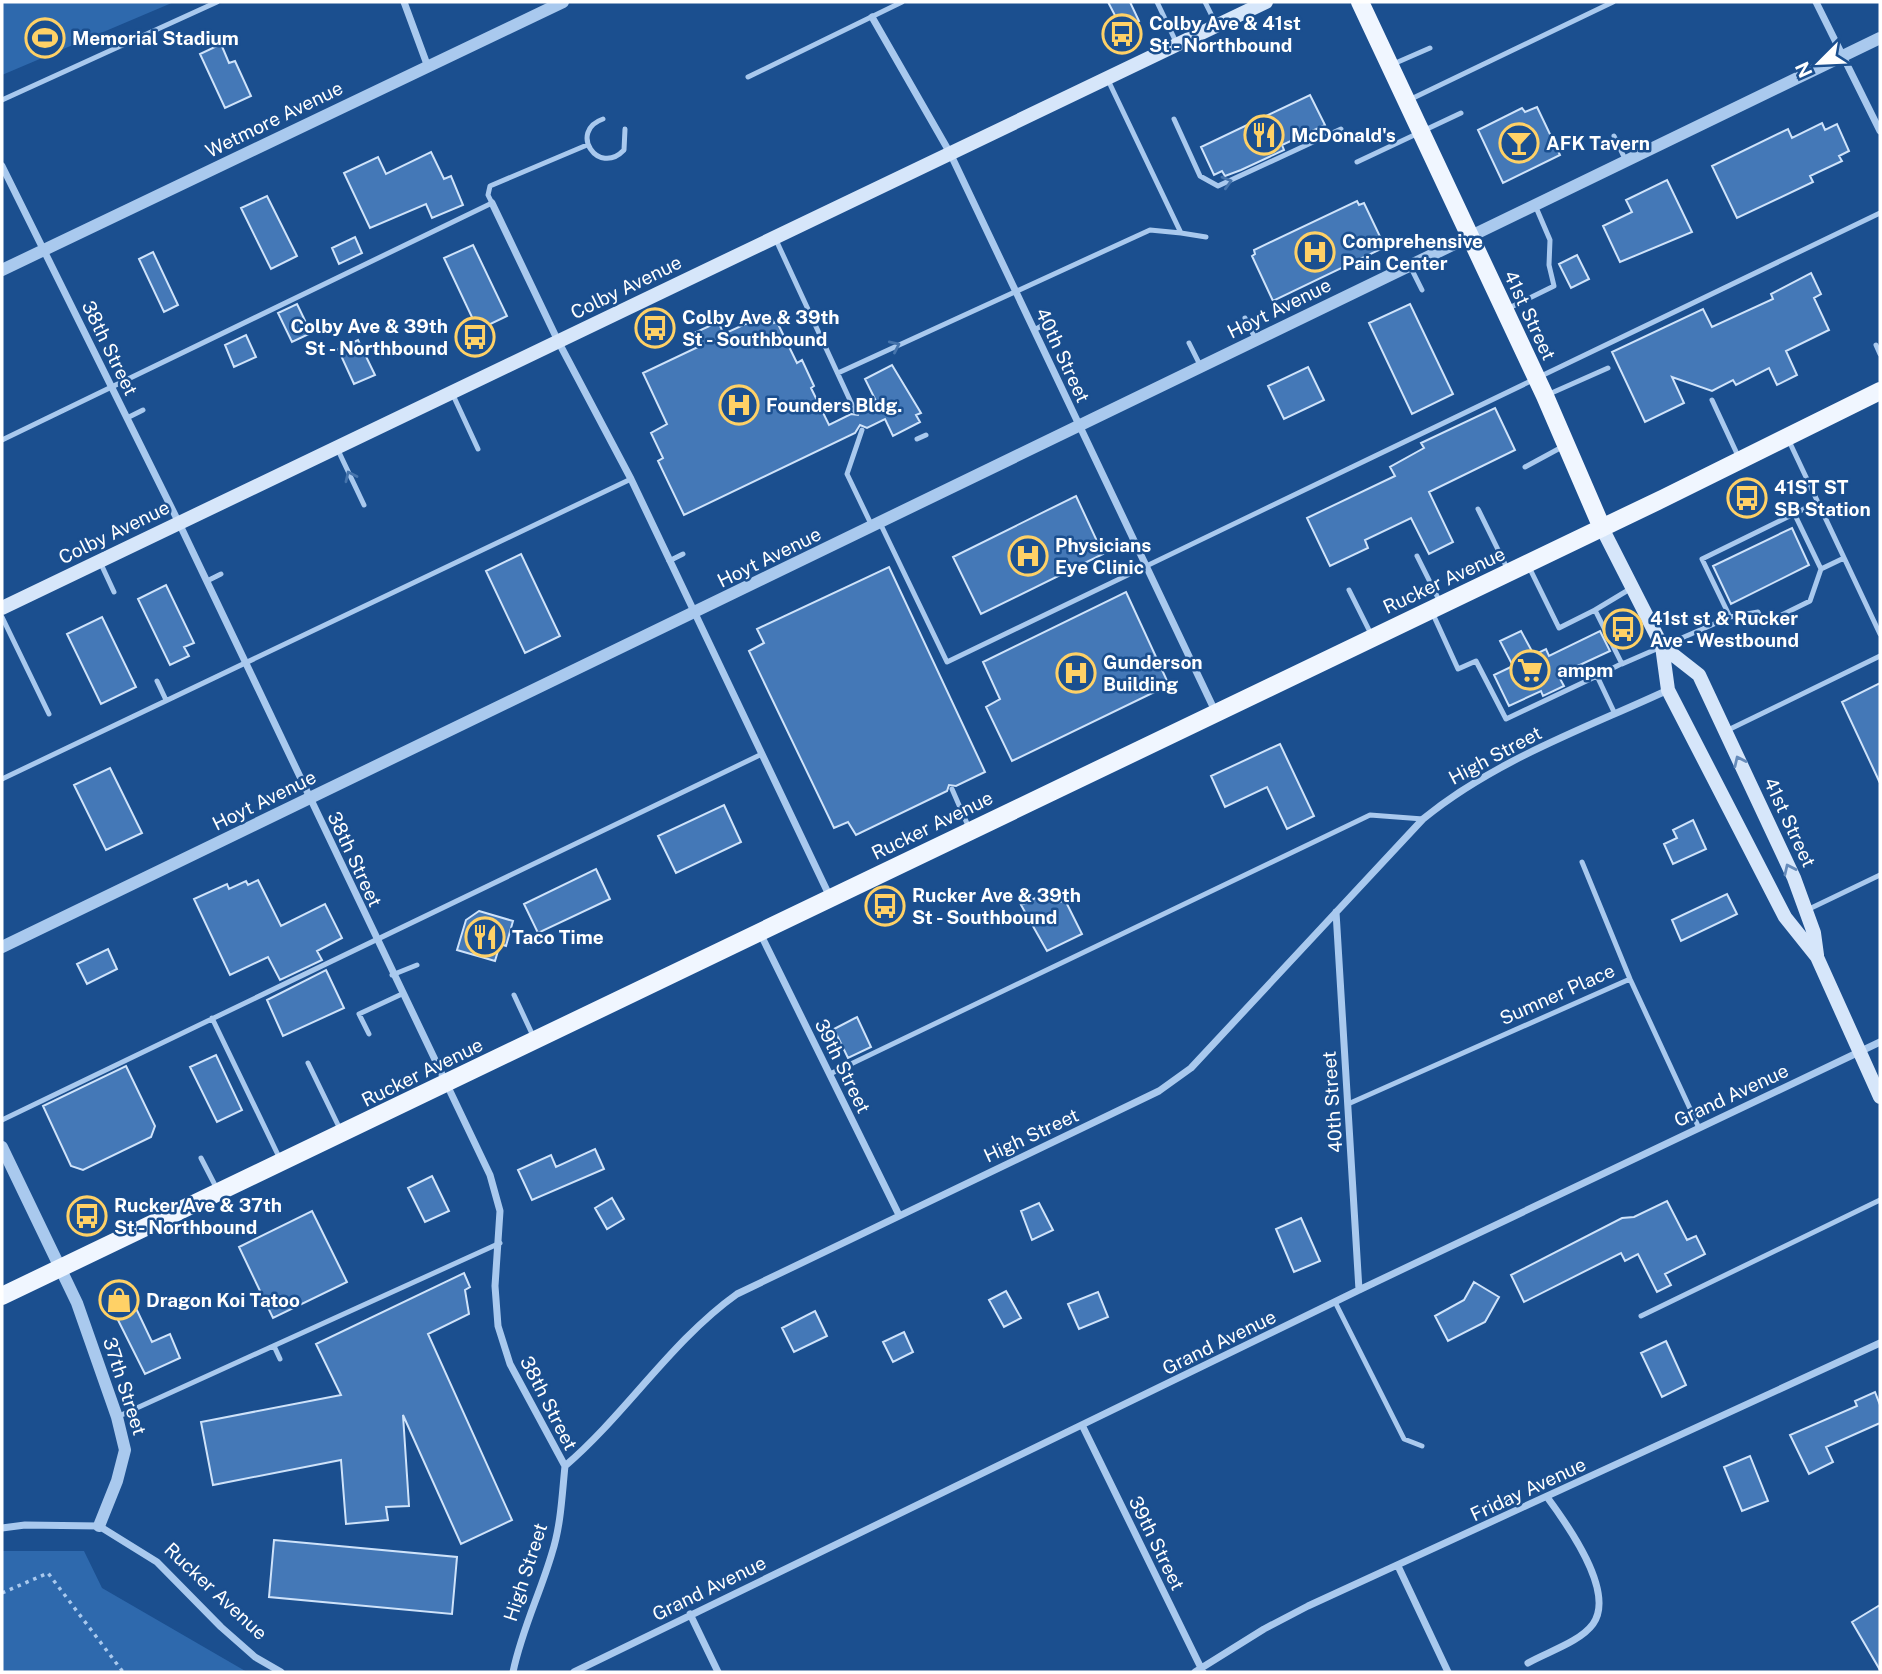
<svg xmlns="http://www.w3.org/2000/svg" width="1882" height="1674" viewBox="0 0 1882 1674" font-family="'Public Sans',sans-serif">
<style>
.green{fill:#2e69ad}
.building{fill:#4478b7;stroke:#cfe3fa;stroke-width:2}
.lines{fill:none;stroke-linecap:round;stroke-linejoin:round}
.path{stroke:#a9c9ee;stroke-width:3.5;stroke-dasharray:3.5 5;stroke-linecap:butt}
.service{stroke:#a9c9ee;stroke-width:5}
.minor{stroke:#a9c9ee;stroke-width:7}
.tertiary{stroke:#a9c9ee;stroke-width:12}
.secondary{stroke:#d6e6fa;stroke-width:14}
.primary{stroke:#f0f6ff;stroke-width:18}
.oneway{stroke:#4674ac}
.oneway2{stroke:#668bba}
.labels{text-anchor:middle;dominant-baseline:central;stroke-width:5;stroke-linejoin:round;paint-order:stroke}
.poi-label{font-size:19px;font-weight:bold;fill:#fff;stroke:#1b4f8f;text-anchor:start}
.street-label{font-size:19px;fill:#fff;stroke:#1b4f8f}
</style>
<rect width="100%" height="100%" fill="#1b4f8f"/>
<path class="green" d="M2,2H174L2,75Z
M2,1551H84L102,1588L247,1672H2Z"/>
<path class="building" d="M1108,2H1130L1139,21L1122,29Z
M221,44L229,63L235,61L251,96L225,108L200,54Z
M1310,95L1325,125L1282,145L1284,150L1241,170L1225,176L1222,171L1214,175L1201,147Z
M1537,107L1560,155L1503,183L1478,130L1522,108L1525,112Z
M1822,123L1825,130L1837,124L1849,151L1839,156L1842,161L1810,176L1813,182L1737,218L1712,166L1788,129L1792,138Z
M431,152L444,179L451,176L463,205L432,218L426,204L370,228L344,173L378,157L386,174Z
M1667,180L1692,232L1620,262L1603,226L1632,212L1626,200Z
M267,196L297,256L271,269L241,208Z
M1357,201L1359,205L1364,203L1385,247L1273,301L1252,256L1255,254L1254,250Z
M355,237L362,253L339,264L332,248Z
M473,245L507,316L478,330L444,258Z
M153,252L178,305L164,312L139,259Z
M1577,255L1589,279L1571,288L1559,264Z
M1811,273L1821,294L1814,298L1829,330L1786,351L1797,375L1777,385L1769,368L1736,385L1733,380L1712,391L1672,377L1684,403L1645,422L1612,352L1703,309L1712,327L1773,299L1771,294Z
M297,304L311,333L292,342L278,313Z
M1410,304L1453,394L1412,414L1369,323Z
M769,313L774,323L777,322L797,363L802,360L814,386L811,388L829,425L851,414L858,415L860,409L876,401L865,379L892,365L921,413L916,415L920,422L893,436L885,419L867,428L860,425L855,433L684,515L658,461L663,458L651,433L667,424L643,373L698,347L692,334L718,322L724,334Z
M246,335L256,357L234,367L225,345Z
M358,340L375,375L354,384L338,349Z
M1308,367L1324,400L1284,419L1268,386Z
M1495,408L1515,450L1429,492L1453,542L1429,554L1411,518L1365,540L1368,548L1330,566L1307,518L1395,476L1390,467L1424,448L1421,443Z
M1076,496L1103,554L981,614L953,557Z
M1792,528L1809,565L1731,604L1713,566Z
M521,554L560,636L525,653L486,571Z
M889,567L985,772L956,786L949,785L947,791L856,835L848,822L834,828L749,651L764,643L757,629Z
M166,585L194,643L184,647L189,656L170,665L138,599Z
M1126,592L1169,685L1012,761L986,707L1000,699L983,662Z
M102,617L136,687L101,704L67,634Z
M1521,631L1534,655L1546,649L1549,656L1600,631L1610,651L1558,675L1564,686L1543,696L1541,691L1509,706L1494,675L1513,666L1500,641Z
M1880,683V783L1842,702Z
M1280,744L1314,816L1287,829L1267,787L1225,807L1211,776Z
M110,768L142,833L106,850L74,785Z
M724,805L741,842L676,873L658,836Z
M1693,820L1706,849L1673,864L1664,844L1677,838L1673,830Z
M596,869L610,899L538,933L524,904Z
M258,880L281,926L325,904L342,938L317,951L322,960L280,980L268,957L230,975L194,899L227,884L229,889L246,881L248,885Z
M1054,889L1060,902L1065,900L1082,934L1047,951L1021,905Z
M1727,894L1737,914L1681,941L1672,920Z
M479,911L513,921L506,946L500,944L495,961L457,950L466,920Z
M108,949L117,969L87,984L77,964Z
M326,970L344,1008L283,1036L267,1000Z
M857,1017L871,1047L848,1058L834,1029Z
M216,1055L242,1110L217,1122L190,1067Z
M126,1066L155,1126L151,1137L83,1170L71,1166L43,1106Z
M595,1149L604,1169L532,1200L518,1170L551,1155L556,1167Z
M432,1176L449,1211L425,1222L408,1188Z
M612,1198L624,1219L607,1229L595,1208Z
M1667,1201L1687,1240L1696,1236L1705,1254L1665,1274L1671,1285L1657,1292L1638,1254L1625,1261L1621,1253L1524,1302L1511,1275L1622,1218L1634,1217Z
M1039,1203L1053,1230L1032,1240L1021,1211Z
M312,1211L347,1282L273,1318L239,1247Z
M1301,1218L1320,1261L1294,1272L1276,1229Z
M464,1273L470,1287L465,1290L469,1314L428,1334L512,1520L461,1544L403,1415L409,1506L386,1507L388,1520L346,1524L341,1460L213,1485L201,1422L341,1395L316,1344Z
M1474,1282L1499,1297L1485,1322L1448,1341L1435,1316L1464,1300Z
M124,1283L152,1342L170,1334L180,1358L145,1374L104,1292Z
M1006,1291L1021,1318L1004,1327L989,1300Z
M1098,1292L1108,1317L1079,1329L1068,1304Z
M815,1311L827,1336L794,1352L782,1328Z
M904,1332L913,1352L893,1362L883,1342Z
M1666,1341L1686,1385L1662,1397L1641,1353Z
M1875,1392L1880,1405V1423L1826,1447L1833,1462L1809,1474L1790,1435L1857,1406L1855,1401Z
M1750,1456L1768,1501L1742,1511L1724,1467Z
M274,1540L457,1557L452,1614L269,1597Z
M1880,1605V1670L1852,1622Z"/>
<g class="lines">
<path class="path" d="M2,1593L48,1573L123,1672"/>
<path class="service" d="M1157,2L1177,44
M1205,2L1216,24
M1391,65L1430,48
M748,77L902,2
M2,100L217,2
M1409,100L1613,2
M603,119C568,131 598,177 624,150L625,129
M1174,119L1200,176L1218,186L1341,129
M1614,136L1626,161
M1357,162L1461,113
M1181,233L1206,237
M776,240L855,411
M1410,266L1422,290
M1507,309L1554,286L1549,265L1550,240L1535,205
M1245,318L1256,340
M1034,330L1051,321
M1189,343L1201,367
M1876,345L1880,354
M838,373L1150,230L1181,233L1107,78
M453,395L478,449
M1547,395L1608,368
M1712,400L1739,458
M127,418L143,410
M862,430L847,474L871,524
M917,439L926,435
M2,440L492,203L488,195L490,186L587,145
M1789,441L1880,634
M337,448L364,505
M1525,467L1562,447
M1478,509L1508,570
M1794,513L1821,569
M880,523L947,662L1880,213
M1417,556L1440,602
M669,561L683,554
M101,564L114,592
M1529,567L1559,628L1595,610
M207,581L221,574
M1630,589L1595,610L1622,664L1730,617L1758,612L1763,624L1810,601L1821,569L1844,558
M1349,590L1371,634
M1432,612L1458,669L1476,661L1506,719L1597,676
M2,617L49,714
M1730,617L1702,559L1818,502
M157,681L166,700
M1615,714L1597,676L1623,663
M1728,730L1880,656
M2,779L631,479
M952,789L969,828
M1582,862L1630,979L1699,1128
M1807,910L1880,875
M392,975L417,965
M514,995L534,1038
M212,1018L280,1159
M369,1034L359,1014L402,994
M308,1063L340,1129
M830,1074L1370,815L1423,819
M1348,1104L1630,979
M2,1120L762,754
M201,1158L217,1189
M1335,1302L1404,1439L1422,1446
M1641,1316L1880,1200
M274,1346L280,1359
M117,1417L500,1243"/>
<path class="minor" d="M404,2L428,67
M1816,2L1880,131
M872,17L950,153L1215,711
M2,166L179,523L490,1175L500,1211L495,1286L498,1326L510,1364L565,1466
M492,203L558,341L631,479L830,897
M1336,912L1359,1290
M760,933L899,1215
M1083,1427L1203,1672
M2,1528L25,1525L99,1526L157,1562L221,1627L255,1657L281,1672
M1398,1566L1448,1672
M690,1614L718,1672
M1528,1663C1547,1652 1580,1642 1593,1624C1616,1592 1567,1524 1547,1497
M513,1672C522,1629 540,1594 552,1553C561,1525 562,1495 565,1466C626,1414 671,1341 737,1294L1159,1091L1191,1068L1423,819C1495,760 1584,729 1668,690
M574,1672L1359,1290L1880,1042
M1195,1672L1264,1629L1308,1606L1880,1343"/>
<path class="tertiary" d="M2,270L563,2
M2,947L1880,38
M2,1147L77,1303L117,1417L125,1450L117,1481L99,1526"/>
<path class="secondary" d="M1602,528L1662,646L1668,690L1785,917L1817,957L1880,1097
M2,608L1266,2
M1662,646L1699,675L1794,878L1814,933L1817,955"/>
<path class="primary" d="M1360,2L1545,396L1602,528
M2,1296L1664,498L1880,391"/>
</g>
<defs><path id="oneway-chevron" d="M-2-3.5L2.5 0L-2 3.5" fill="none" stroke-width="1.6" stroke-linecap="round" stroke-linejoin="round" transform="scale(1.75)"/></defs>
<g class="oneway">
<use href="#oneway-chevron" transform="translate(1227 182) rotate(-16)"/>
<use href="#oneway-chevron" transform="translate(895 346) rotate(-25)"/>
<use href="#oneway-chevron" transform="translate(350 476) rotate(-115)"/>
</g>
<g class="oneway2">
<use href="#oneway-chevron" transform="translate(1739 761) rotate(-115)"/>
<use href="#oneway-chevron" transform="translate(1789 869) rotate(-115)"/>
</g>
<defs>
<g id="bus-ring" transform="scale(2.0125)"><circle r="9.5" fill="#1b4f8f" stroke="#ffd166" stroke-width="1.5"/><path d="M-5-6H5V4H4V6H2V4H-2V6H-4V4H-5ZM-3.5-4V0h7V-4ZM-3.5 1.2v1.5H-2V1.2ZM2 1.2v1.5H3.5V1.2Z" fill="#ffd166"/></g>
<g id="stadium-ring" transform="scale(2.0125)"><circle r="9.5" fill="#1b4f8f" stroke="#ffd166" stroke-width="1.5"/><path d="M0-5a6.5 5 0 1 0 0 10a6.5 5 0 1 0 0-10ZM-3.5-1.8h7v3.6h-7Z" fill="#ffd166"/></g>
<g id="restaurant-ring" transform="scale(2.0125)"><circle r="9.5" fill="#1b4f8f" stroke="#ffd166" stroke-width="1.5"/><path d="M-5-6h1v4h1v-4h1v4h1v-4h1v5L-1.5 .5V6h-2V.5L-5-1ZM5-6V6H3V1.5H1.5Q1.5-4 5-6Z" fill="#ffd166"/></g>
<g id="bar-ring" transform="scale(2.0125)"><circle r="9.5" fill="#1b4f8f" stroke="#ffd166" stroke-width="1.5"/><path d="M-6-5H6L.8 .8V4.5H3.5V6h-7V4.5H-.8V.8Z" fill="#ffd166"/></g>
<g id="hospital-ring" transform="scale(2.0125)"><circle r="9.5" fill="#1b4f8f" stroke="#ffd166" stroke-width="1.5"/><path d="M-5-5h3v3.5h4V-5h3V5h-3V1.5h-4V5h-3Z" fill="#ffd166"/></g>
<g id="supermarket-ring" transform="scale(2.0125)"><circle r="9.5" fill="#1b4f8f" stroke="#ffd166" stroke-width="1.5"/><path d="M-6-5.5h2.5l.6 2H6L4.5 2H-2.5L-4.4-4H-6ZM-1.5 3.2a1.3 1.3 0 1 0 .1 0ZM3 3.2a1.3 1.3 0 1 0 .1 0Z" fill="#ffd166"/></g>
<g id="shop-ring" transform="scale(2.0125)"><circle r="9.5" fill="#1b4f8f" stroke="#ffd166" stroke-width="1.5"/><path d="M-5-2.5h2.3a2.7 3.5 0 0 1 5.4 0H5L5.5 6h-11ZM-1.5-2.5h3a1.5 2.3 0 0 0-3 0Z" fill="#ffd166"/></g>
</defs>
<g fill-rule="evenodd">
<use href="#bus-ring" x="1122" y="34"/>
<use href="#stadium-ring" x="45" y="38"/>
<use href="#restaurant-ring" x="1264" y="135"/>
<use href="#bar-ring" x="1519" y="143"/>
<use href="#hospital-ring" x="1315" y="252"/>
<use href="#bus-ring" x="655" y="328"/>
<use href="#bus-ring" x="475" y="337"/>
<use href="#hospital-ring" x="739" y="405"/>
<use href="#bus-ring" x="1747" y="498"/>
<use href="#hospital-ring" x="1028" y="556"/>
<use href="#bus-ring" x="1623" y="629"/>
<use href="#supermarket-ring" x="1530" y="670"/>
<use href="#hospital-ring" x="1076" y="673"/>
<use href="#bus-ring" x="885" y="906"/>
<use href="#restaurant-ring" x="485" y="937"/>
<use href="#bus-ring" x="87" y="1216"/>
<use href="#shop-ring" x="119" y="1300"/>
</g>
<g class="labels">
<g class="poi-label">
<text x="1149" y="23">Colby Ave &amp; 41st<tspan x="1149" dy="22">St - Northbound</tspan></text>
<text x="72" y="38">Memorial Stadium</text>
<text x="1291" y="135">McDonald's</text>
<text x="1546" y="143">AFK Tavern</text>
<text x="1342" y="241">Comprehensive<tspan x="1342" dy="22">Pain Center</tspan></text>
<text x="682" y="317">Colby Ave &amp; 39th<tspan x="682" dy="22">St - Southbound</tspan></text>
<text x="448" y="326" text-anchor="end">Colby Ave &amp; 39th<tspan x="448" dy="22">St - Northbound</tspan></text>
<text x="766" y="405">Founders Bldg.</text>
<text x="1774" y="487">41ST ST<tspan x="1774" dy="22">SB Station</tspan></text>
<text x="1055" y="545">Physicians<tspan x="1055" dy="22">Eye Clinic</tspan></text>
<text x="1650" y="618">41st st &amp; Rucker<tspan x="1650" dy="22">Ave - Westbound</tspan></text>
<text x="1103" y="662">Gunderson<tspan x="1103" dy="22">Building</tspan></text>
<text x="1557" y="670">ampm</text>
<text x="912" y="895">Rucker Ave &amp; 39th<tspan x="912" dy="22">St - Southbound</tspan></text>
<text x="512" y="937">Taco Time</text>
<text x="114" y="1205">Rucker Ave &amp; 37th<tspan x="114" dy="22">St - Northbound</tspan></text>
<text x="146" y="1300">Dragon Koi Tatoo</text>
</g>
<g class="street-label">
<text transform="translate(274 119) rotate(-26)">Wetmore Avenue</text>
<text transform="translate(626 287) rotate(-26)">Colby Avenue</text>
<text transform="translate(1279 308) rotate(-26)">Hoyt Avenue</text>
<text transform="translate(1530 315) rotate(65)">41st Street</text>
<text transform="translate(110 348) rotate(64)">38th Street</text>
<text transform="translate(1063 355) rotate(65)">40th Street</text>
<text transform="translate(114 532) rotate(-26)">Colby Avenue</text>
<text transform="translate(769 557) rotate(-26)">Hoyt Avenue</text>
<text transform="translate(1444 580) rotate(-25)">Rucker Avenue</text>
<text transform="translate(1495 755) rotate(-28)">High Street</text>
<text transform="translate(264 800) rotate(-26)">Hoyt Avenue</text>
<text transform="translate(1790 822) rotate(65)">41st Street</text>
<text transform="translate(932 825) rotate(-26)">Rucker Avenue</text>
<text transform="translate(355 859) rotate(65)">38th Street</text>
<text transform="translate(1557 994) rotate(-24)">Sumner Place</text>
<text transform="translate(843 1066) rotate(64)">39th Street</text>
<text transform="translate(422 1072) rotate(-26)">Rucker Avenue</text>
<text transform="translate(1731 1095) rotate(-25)">Grand Avenue</text>
<text transform="translate(1332 1102) rotate(-94)">40th Street</text>
<text transform="translate(1031 1135) rotate(-25)">High Street</text>
<text transform="translate(1219 1342) rotate(-26)">Grand Avenue</text>
<text transform="translate(125 1386) rotate(72)">37th Street</text>
<text transform="translate(549 1403) rotate(63)">38th Street</text>
<text transform="translate(1528 1489) rotate(-25)">Friday Avenue</text>
<text transform="translate(1157 1543) rotate(64)">39th Street</text>
<text transform="translate(525 1572) rotate(-72)">High Street</text>
<text transform="translate(709 1588) rotate(-26)">Grand Avenue</text>
<text transform="translate(216 1591) rotate(43)">Rucker Avenue</text>
</g>
</g>
<rect width="1882" height="1674" fill="none" stroke="#ffffff" stroke-width="7"/>
<g transform="translate(1819 63) rotate(246)" stroke="#1b4f8f" stroke-width="5" paint-order="stroke">
<path d="M0-5L12 26L0 18L-12 26Z" fill="#ffffff"/>
<text y="-10" font-size="19" font-weight="bold" text-anchor="middle" fill="#ffffff">N</text>
</g>
</svg>
